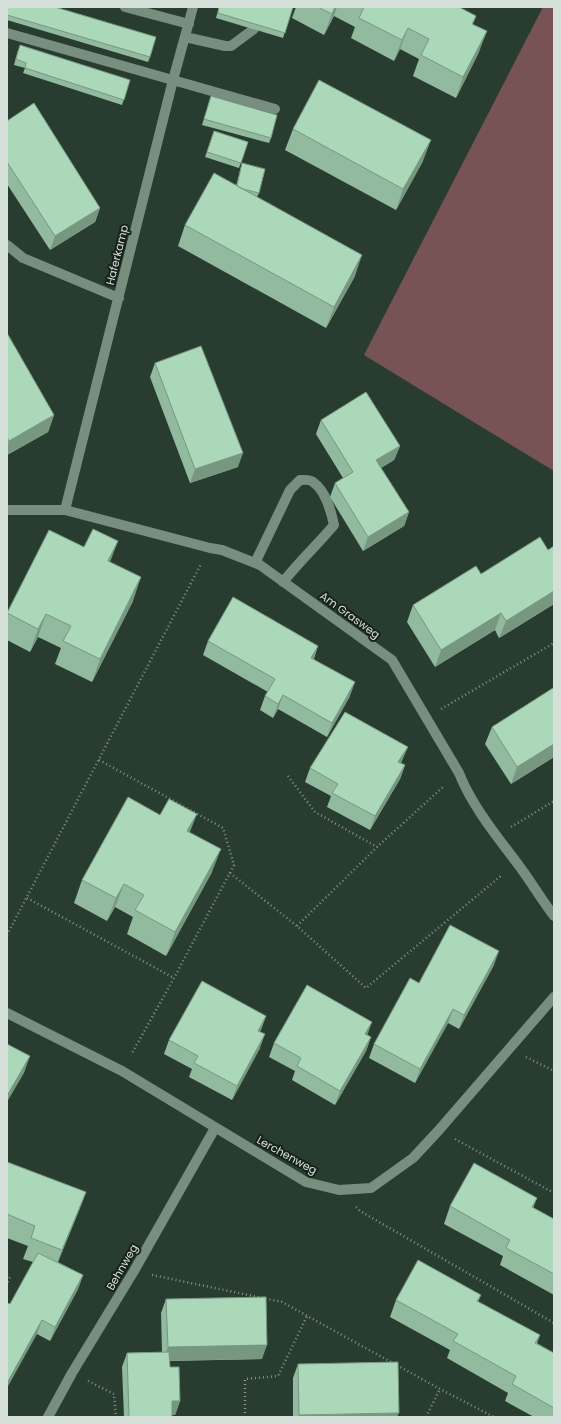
<svg xmlns="http://www.w3.org/2000/svg" width="561" height="1424" viewBox="0 0 561 1424" font-family="Poppins,sans-serif">
<style>
.green{fill:#775356}
.lines{fill:none;stroke-linecap:round;stroke-linejoin:round}
.path{stroke:#839388;stroke-width:2.5;stroke-dasharray:1 3;stroke-linecap:butt}
.minor{stroke:#788e7e;stroke-width:10}
.wall{fill:#92ba9e}
.shaded-wall{fill:#779781}
.building{fill:#aad8b8;stroke:#779781}
.labels{text-anchor:middle;dominant-baseline:central;stroke-width:4;stroke-linejoin:round;paint-order:stroke}
.street-label{font-size:11px;fill:#d5e1d8;stroke:#18211b}
</style>
<rect width="100%" height="100%" fill="#283d2f"/>
<path class="green" d="M543,7H554V471L364,355Z"/>
<g class="lines">
<path class="path" d="M441,709L554,643
M99,760L223,828L234,865L174,978L131,1055
M288,776L315,812L377,847
M511,827L554,801
M230,873L297,926L366,988L502,875
M27,898L174,978
M297,926L377,847L444,786
M7,935L201,564
M526,1057L554,1071
M455,1139L554,1193
M356,1207L360,1211L554,1323
M7,1275L10,1277L7,1283
M152,1275L282,1302L440,1389L494,1417
M88,1381L114,1394L116,1417
M245,1417V1379L278,1376L307,1316
M426,1417L440,1389"/>
<path class="minor" d="M125,7L189,24
M7,33L275,109
M185,37L225,46H231L254,29
M7,245L23,258L119,298
M7,510H65L210,548L222,550L260,565L392,660L459,773C472,806 496,835 517,863C530,880 541,899 554,916
M65,510L173,80L193,7
M255,563L290,490L300,480C304,480 310,479 313,482C326,491 331,511 334,525C317,545 299,562 283,582
M7,1013L122,1071L306,1182L339,1190L371,1188L413,1158L439,1130L554,997
M48,1417L72,1373L134,1271L215,1128"/>
</g>
<path class="wall" d="M7,7L150,57L148,62L7,20Z
M219,7H293L283,38L216,18Z
M296,7H459L476,16L473,24L479,52L456,98L413,76L419,59L400,49L394,61L351,38L355,27L334,16L324,35L292,18Z
M18,50L130,80L122,105L23,73L25,68L14,65Z
M211,96L271,138L269,143L202,125Z
M7,121L100,208L95,222L50,250L7,184Z
M293,129L423,161L396,210L285,150Z
M214,131L248,142L239,168L205,157Z
M242,163L259,193L257,197L355,276L326,328L178,246L185,225L236,186Z
M7,333L54,415L48,432L7,455Z
M155,363L238,467L190,483L150,377Z
M321,420L400,446L394,460L381,468L409,512L404,526L363,551L330,497L335,483L343,478L316,434Z
M554,546V604L499,638L495,630L435,667L407,622L413,605L481,574L548,550Z
M110,562L133,601L92,682L55,664L61,648L38,637L30,652L7,640V613Z
M208,641L318,646L314,659L350,696L327,737L278,709L273,718L260,710L265,696L268,692L203,655Z
M554,690V757L511,784L485,744L492,727Z
M402,761L401,763L405,765L400,779L370,830L327,807L331,796L305,782L310,768Z
M190,832L212,872L166,956L127,934L133,917L115,907L107,921L74,903L82,880Z
M494,965L459,1029L448,1023L415,1083L369,1058L374,1044L419,983Z
M266,1016L260,1032V1048L232,1100L189,1077L192,1069L164,1054L169,1040Z
M367,1035L371,1037L366,1051L335,1105L292,1080L295,1071L269,1057L274,1043Z
M7,1162L86,1192L78,1213L58,1262L83,1275L78,1289L50,1341L37,1334L10,1304L33,1262L23,1259L28,1246L7,1238Z
M537,1198L533,1208L554,1219V1295L500,1265L503,1256L444,1224L450,1206Z
M481,1295L478,1302L540,1335L537,1343L554,1353V1417H534L505,1401L508,1393L447,1358L450,1350L390,1317L396,1300Z
M166,1299L262,1359L169,1361L170,1367L180,1401L175,1415H172V1417H124L122,1367L127,1353L162,1352L161,1313Z
M298,1364L397,1417H293V1378Z"/>
<path class="shaded-wall" d="M335,7H337L334,16L324,35L332,14Z
M408,28L400,49L394,61L402,40Z
M487,31L479,52L456,98L463,77Z
M431,140L423,161L396,210L403,189Z
M100,208L95,222L50,250L55,236Z
M362,255L355,276L326,328L334,307Z
M54,415L48,432L7,455V447L9,441Z
M400,446L394,460L371,474L376,460Z
M243,453L238,467L190,483L195,469Z
M409,512L404,526L363,551L368,537Z
M118,541L109,565L108,561Z
M141,577L133,601L92,682L100,659Z
M554,591V604L499,638L506,621Z
M501,613L495,630L435,667L441,650Z
M46,614L38,637L30,652L38,629Z
M318,646L313,660L311,658Z
M355,682L350,696L327,737L332,723Z
M283,695L278,709L273,718L278,704Z
M554,744V757L511,784L517,767Z
M408,747L402,761L393,776L398,762Z
M405,765L400,779L370,830L375,816Z
M197,814L188,837L187,831Z
M221,849L212,872L166,956L175,932Z
M124,884L115,907L107,921L116,898Z
M499,951L494,965L459,1029L464,1015Z
M453,1009L448,1023L415,1083L420,1069Z
M266,1016L261,1030L253,1045L258,1031Z
M372,1022L367,1036L365,1034Z
M265,1034L260,1048L232,1100L237,1086Z
M371,1037L366,1051L335,1105L340,1091Z
M30,1056L24,1073L7,1102V1096Z
M86,1192L78,1213L54,1271L62,1250Z
M83,1275L78,1289L50,1341L55,1327Z
M42,1320L37,1334L7,1388V1383Z
M267,1345L262,1359L162,1361L168,1347Z
M172,1401H180L175,1415H167Z
M399,1413L397,1417H298L299,1415Z"/>
<path class="building" d="M7,7H55L156,37L150,57L7,15Z
M219,7H293L285,33L218,13Z
M318,7H335L332,14Z
M364,7H459L476,16L472,24L487,31L463,77L421,55L429,39L408,28L402,40L359,18Z
M20,45L130,80L124,100L25,68L26,63L16,59Z
M319,80L431,140L403,189L293,129Z
M211,96L277,115L271,138L204,119Z
M34,103L100,208L55,236L7,162V121Z
M214,131L248,142L241,163L207,152Z
M242,163L265,169L259,193L243,189L237,186Z
M214,173L362,255L334,307L185,225Z
M7,333L54,415L9,441L7,437Z
M201,346L243,453L195,469L155,363Z
M366,392L400,446L376,460L409,512L368,537L335,483L353,472L321,420Z
M93,529L118,541L108,561L141,577L100,659L63,641L71,626L46,614L38,629L7,613L49,530L84,547Z
M540,537L548,550L554,546V591L506,621L501,613L441,650L413,605L476,566L481,574Z
M233,597L318,646L311,658L355,682L332,723L283,695L278,704L265,696L275,679L208,641Z
M553,688L554,690V744L517,767L492,727Z
M345,712L408,747L398,762L405,765L375,816L332,793L338,784L310,768Z
M128,797L160,815L169,799L197,814L187,831L221,849L175,932L135,910L144,895L124,884L116,898L82,880Z
M450,925L499,951L464,1015L453,1009L420,1069L374,1044L410,978L419,983Z
M202,981L266,1016L258,1031L265,1034L237,1086L194,1063L198,1056L169,1040Z
M307,985L372,1022L365,1034L371,1037L340,1091L297,1066L301,1058L274,1043Z
M7,1044L30,1056L7,1096Z
M7,1162L86,1192L62,1250L31,1238L35,1226L7,1214Z
M474,1163L537,1198L532,1207L554,1219V1274L506,1248L510,1240L450,1206Z
M38,1253L83,1275L55,1327L42,1320L7,1383V1303L10,1304Z
M418,1260L481,1295L477,1301L540,1335L535,1343L554,1353V1408L512,1384L516,1376L453,1341L458,1334L396,1300Z
M266,1297L267,1345L168,1347L166,1299Z
M169,1352L170,1367H179L180,1401H172V1417H129L127,1353Z
M398,1362L399,1413L299,1415L298,1364Z"/>
<g class="labels">
<g class="street-label">
<text transform="translate(117 255) rotate(-76)">Haferkamp</text>
<text transform="translate(350 615) rotate(36)">Am Grasweg</text>
<text transform="translate(287 1155) rotate(29)">Lerchenweg</text>
<text transform="translate(122 1267) rotate(-60)">Behnweg</text>
</g>
</g>
<rect width="561" height="1424" fill="none" stroke="#d5e1d8" stroke-width="16"/>
</svg>
